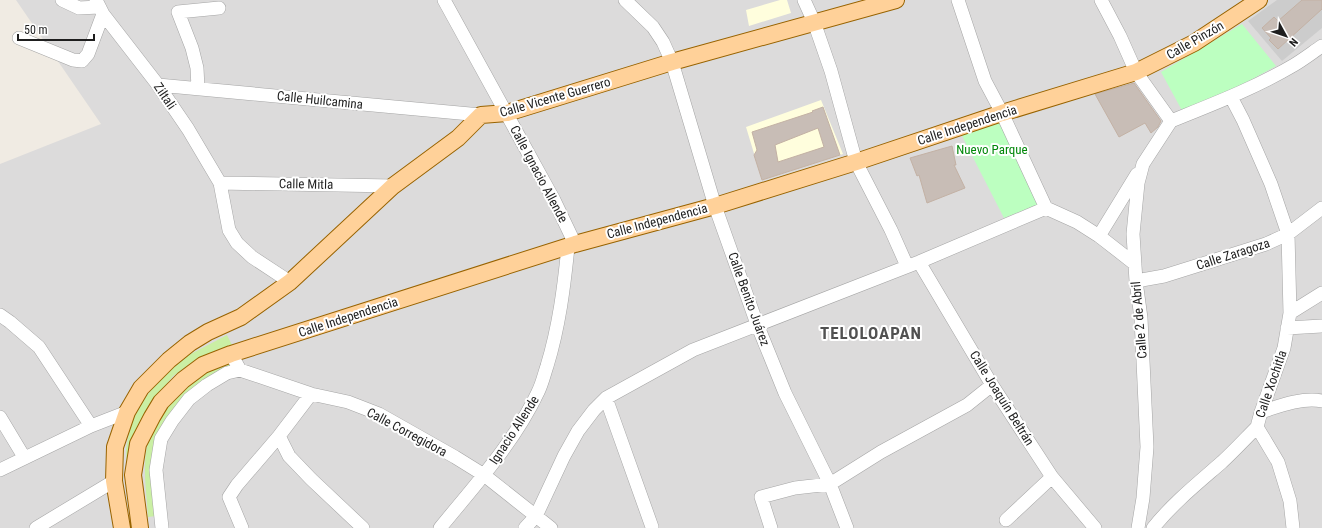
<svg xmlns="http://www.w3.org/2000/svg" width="1322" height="528" viewBox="0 0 1322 528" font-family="'Roboto Condensed',sans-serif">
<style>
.residential{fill:#dcdbdb}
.education{fill:#fffedd}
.religious{fill:#ccc}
.grass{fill:#caefa4}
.park{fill:#bcffc0}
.building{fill:#c8bdb6;stroke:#c3b1a4;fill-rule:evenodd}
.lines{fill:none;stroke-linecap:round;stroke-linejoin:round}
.minor-casing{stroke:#a5a5a5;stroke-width:14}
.major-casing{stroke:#986300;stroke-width:18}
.minor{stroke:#fff;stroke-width:13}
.major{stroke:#ffd199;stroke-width:16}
.labels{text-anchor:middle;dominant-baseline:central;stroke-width:4;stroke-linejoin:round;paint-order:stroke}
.street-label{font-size:13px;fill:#1e1e1e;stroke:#fff}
.park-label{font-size:13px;fill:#018709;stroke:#fff}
.district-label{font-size:17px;font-weight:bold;letter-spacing:1px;fill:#515151;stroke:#fff}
</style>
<rect width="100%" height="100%" fill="#f0ebe3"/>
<path class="residential" d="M16,0H1322V528H0V164L101,124Z"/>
<path class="education" d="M780,0H787L791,13L749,26L746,10Z
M821,100L843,154L762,180L746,127Z"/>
<path class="religious" d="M1277,0H1322V28L1282,61L1248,21Z"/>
<path class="grass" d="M227,335L233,347L219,349L194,361L173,376L152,402L132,528L127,493L126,449L131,423L144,399L162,377L185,357Z
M230,362L234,365L163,424L156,516L148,517C147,498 143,472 146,453C152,410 191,376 230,362Z"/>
<path class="park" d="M1242,24L1276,66L1185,116L1161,72Z
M1001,122L1040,204L1004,218L961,134Z"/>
<path class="building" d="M1302,0H1322V9L1278,49L1269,40L1271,38L1262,28L1274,17L1278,21Z
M1134,83L1161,121L1158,127L1151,133L1145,123L1119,137L1095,94Z
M823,107L840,155L762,180L754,155L757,150L752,132L813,112L812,111ZM818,128L824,147L778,162L775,145Z
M952,146L956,165H954L965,188L927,203L919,175L917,176L910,158Z"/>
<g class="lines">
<g class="minor-casing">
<path id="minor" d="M62,0L79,8L99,7
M96,0L103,14L158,85L188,129L220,183L229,230L237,243L252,257L290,282
M444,0L554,200L575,244
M625,0L653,27L663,42L672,62L715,206L757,324L785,393L830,484L847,528
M804,0L814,22L831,71L856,162L891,230L907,266
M958,0L985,81L1002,113L1046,208L1077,222L1099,236L1135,264
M1101,0L1120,36L1136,72L1171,121
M19,38L73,60L82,61L88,54L103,14
M158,85L481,115
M198,88L197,68L192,48L178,12L219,8
M1231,97L1243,120L1271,184L1288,234L1290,313L1284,348L1261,412L1257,427L1278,462L1290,501L1293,528
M1171,121C1213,104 1255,88 1294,65C1304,59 1313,52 1322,46
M220,183L393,186
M1099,236L1137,174
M919,262L992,385L1052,477L1095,528
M1136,281L1164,276L1266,244L1288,234L1322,208
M1290,313L1322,293
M0,315L10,322L39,347L91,426L127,412
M1287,328L1322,326
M231,354L240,370L311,394L348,402L379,414L455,457L484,475L551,528
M606,398L652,527
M1261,412C1279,406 1303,397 1322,401
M0,417L24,457
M279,436L289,456L311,479L363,528
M0,470L91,426
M1006,520L1052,477
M36,528L114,481
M162,528L156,470L161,439L172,421L189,399L207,385L227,373L240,370
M242,528L229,497L237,485L279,436L311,394
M440,528C475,485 514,443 538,392C542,384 544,375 547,366C559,327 564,287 568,247
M525,528L536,516L564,456L578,431L594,410L606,398L693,350L919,262L1046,208
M771,528L761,497L795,488L830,484L881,452L967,405L992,385
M1138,528L1143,498L1147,447L1141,318L1136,281L1133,234L1138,183L1143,164L1171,121
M1153,528C1173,503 1198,483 1222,462C1234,451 1245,439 1257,427"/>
</g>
<g class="major-casing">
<path id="major" d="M122,528L114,481L115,447L127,412L141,388L169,360L190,343L208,332L241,317L290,282L393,186L458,138L481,115L507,113L672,62L896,0
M140,528L133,475L138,444L152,417L161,402L183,380L203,365L231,354L575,244L715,206L856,162L1002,113L1136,72L1194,43L1259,0"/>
</g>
<use href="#minor" class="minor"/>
<use href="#major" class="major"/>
</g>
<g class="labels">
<g class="street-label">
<text transform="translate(1195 40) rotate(-30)">Calle Pinzón</text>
<text transform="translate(165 96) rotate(56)">Ziltali</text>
<text transform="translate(555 97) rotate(-16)">Calle Vicente Guerrero</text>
<text transform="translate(320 100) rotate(6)">Calle Huilcamina</text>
<text transform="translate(967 125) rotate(-18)">Calle Independencia</text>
<text transform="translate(539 174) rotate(62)">Calle Ignacio Allende</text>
<text transform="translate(306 184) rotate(1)">Calle Mitla</text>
<text transform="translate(657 221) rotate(-15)">Calle Independencia</text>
<text transform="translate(1233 254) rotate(-18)">Calle Zaragoza</text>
<text transform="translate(749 299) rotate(70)">Calle Benito Juárez</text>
<text transform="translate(348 317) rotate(-18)">Calle Independencia</text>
<text transform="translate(1139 320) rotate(-95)">Calle 2 de Abril</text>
<text transform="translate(1271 384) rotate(-71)">Calle Xochitla</text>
<text transform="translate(1002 398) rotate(58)">Calle Joaquín Beltrán</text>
<text transform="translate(514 430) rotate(-57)">Ignacio Allende</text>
<text transform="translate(407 432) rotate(28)">Calle Corregidora</text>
</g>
<g class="park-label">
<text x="992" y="149">Nuevo Parque</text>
</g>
<g class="district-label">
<text x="871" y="333">TELOLOAPAN</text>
</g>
</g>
<g transform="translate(1286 36) rotate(130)" stroke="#ffffff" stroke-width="3" paint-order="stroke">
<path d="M0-3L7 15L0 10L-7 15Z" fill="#1e1e1e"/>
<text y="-6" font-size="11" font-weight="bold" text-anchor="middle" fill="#1e1e1e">N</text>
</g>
<path d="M18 34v6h76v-6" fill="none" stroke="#1e1e1e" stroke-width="2"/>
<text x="24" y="34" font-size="12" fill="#1e1e1e" stroke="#ffffff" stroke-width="3" paint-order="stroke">50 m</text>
</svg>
